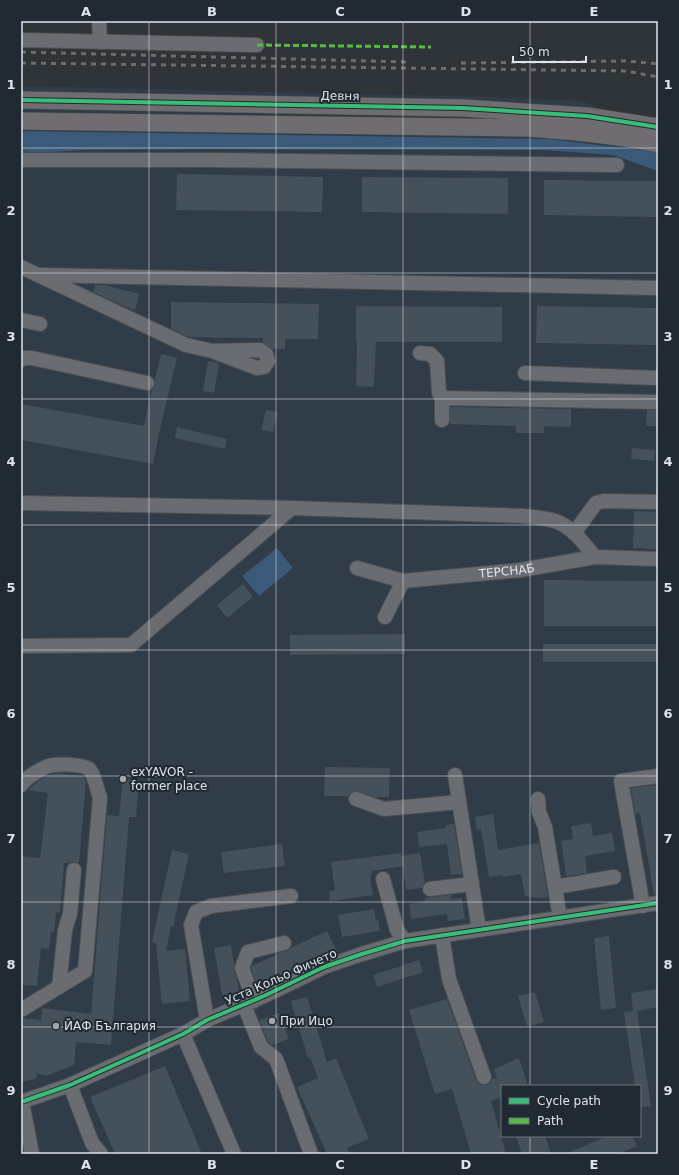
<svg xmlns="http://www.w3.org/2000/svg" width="679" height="1175" viewBox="0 0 679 1175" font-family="'DejaVu Sans',sans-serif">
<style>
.built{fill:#303d49;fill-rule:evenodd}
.green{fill:#3b5978}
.building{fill:#44505a}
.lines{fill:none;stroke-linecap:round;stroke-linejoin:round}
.minor-casing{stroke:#4c5054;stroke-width:16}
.major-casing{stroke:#4c5054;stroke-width:18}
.minor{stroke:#696c70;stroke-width:14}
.major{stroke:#706d70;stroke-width:17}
.rail{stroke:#6a6e71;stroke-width:3;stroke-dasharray:5 5;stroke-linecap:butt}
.quiet{stroke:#58b947;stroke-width:3;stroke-dasharray:6 3;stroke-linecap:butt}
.cycleway-casing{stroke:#212a33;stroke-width:6}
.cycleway{stroke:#3abd76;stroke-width:4}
.grid{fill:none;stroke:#dee4ea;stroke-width:1;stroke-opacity:0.55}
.poi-dot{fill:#a1a6ac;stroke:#212a33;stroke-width:1.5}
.labels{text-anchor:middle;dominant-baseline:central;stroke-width:4;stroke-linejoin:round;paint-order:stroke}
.street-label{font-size:12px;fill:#dee4ea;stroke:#212a33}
.poi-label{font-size:12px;fill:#dee4ea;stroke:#212a33;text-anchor:start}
.neatline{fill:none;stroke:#dee4ea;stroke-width:1.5}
.grid-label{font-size:13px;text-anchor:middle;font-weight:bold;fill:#dee4ea}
</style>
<rect width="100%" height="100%" fill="#2f3439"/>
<path class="built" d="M21,86L492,97L582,101L658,134V1154H21ZM502,1086H640V1136H502Z"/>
<path class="green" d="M21,131L548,139L658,152V171L613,155L545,150L211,149L80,150L37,153L21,151Z
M277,548L293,568L259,596L242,576Z"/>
<path class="building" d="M177,174L323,177L322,212L176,210Z
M362,177L508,178V214L362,212Z
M544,180L658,181V217L544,215Z
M95,285H104L139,294L135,310L126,307L93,292Z
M171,302L319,304L318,339H285V349H272L263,342V338L189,337L171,329Z
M356,306L502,307V342H376L374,387L356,386L357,342H356Z
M537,306L658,308V345L536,343Z
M161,354L177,358L160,429L153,464L21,440V404L144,426L152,389L155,385V380Z
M208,361L219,363L214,393L203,391Z
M450,407L571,409V427L544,426V433H516V426L450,424Z
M266,410L278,412L273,432L261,430Z
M647,410H658V426H646Z
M177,427L227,439L225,449L175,438Z
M632,448L655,450L654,461L631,459Z
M634,511L658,512V549L633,548Z
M544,580L658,581L657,626H544Z
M243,584L253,597L227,618L217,605Z
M405,634V654L290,655V635Z
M543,644H657V662H543Z
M325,767L390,768L389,797H375L355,791L350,793L348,796H324Z
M58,773L83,776L86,782L79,863L74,862L69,863H64L60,913L56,912L54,932H51L49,949L41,948L37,986L21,985V856L40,858L48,793L28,790L41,779L49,775Z
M123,779L139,780L136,817H129L111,1045L76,1042L74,1065L46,1076L37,1073L36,1079L21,1082V1018L41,1020L42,1008L91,1014L107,815L119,816Z
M658,785V895H654L640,813L635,814L631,788Z
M493,814L498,850L539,843L548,897L539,898L525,896L521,874L503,877L502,875L489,877L481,829L477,830L475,817Z
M591,823L593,836L612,833L615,851L585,856L587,873L566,876L561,841L573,839L571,826Z
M454,824L462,874L451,875L447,844L419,847L417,832L446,828V825Z
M282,844L285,866L224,873L221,852Z
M172,850L189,854L173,927L171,926L166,951L185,949L190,1001L162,1004L156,943L152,942Z
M401,853V856L420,853L425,882L422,888L406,890L403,866L372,871V875H370L373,895L330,901L329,891L335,890L331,862Z
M451,895V899L462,898L465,919L448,921L447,914L411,919L409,904L425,901V898Z
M374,909L376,921L378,920L380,931L342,937L338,915Z
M327,931L336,949L257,986L251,968L252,966Z
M609,936L616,1008L601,1010L594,938Z
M231,945L234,964V970L237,979L240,997L223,1000L214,948Z
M419,960L423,972L377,987L373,975Z
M658,989V1007L637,1011L651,1106L640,1107V1086H635L624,1012L633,1011L631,993Z
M535,992L544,1022L527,1027L518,996Z
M307,997L327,1062L336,1058L369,1139L347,1148L350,1154H327L297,1087L318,1078L310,1057L308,1058L291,1001Z
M447,999L476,1080L479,1084L486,1085L490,1083L492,1079H497L494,1069L519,1058L528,1086H502V1097L491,1101L506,1154H471L452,1089L435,1094L409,1010Z
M279,1013L289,1039L272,1045L268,1042L259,1020Z
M165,1066L202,1154H115L90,1097Z
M516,1136H545L551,1154H522Z
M608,1136H632L637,1146L618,1154H565Z"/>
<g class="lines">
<g class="minor-casing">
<g id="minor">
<path d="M99,21L100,42"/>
<path d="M21,40L257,45"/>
<path d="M21,160H208L617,165"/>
<path d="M21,267L186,345L212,351L257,368L264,367L268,361L266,354L260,350L212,351"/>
<path d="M39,275L658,288"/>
<path d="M21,320L40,324"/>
<path d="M420,353L430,354L437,361L439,393L442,398"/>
<path d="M21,360L24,358H32L147,383"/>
<path d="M525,373L658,378"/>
<path d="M442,420V398L658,402"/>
<path d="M21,503L292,508L523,516C534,517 545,518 555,521C572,526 584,544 595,557"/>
<path d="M574,533L596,503L604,501L658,502"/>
<path id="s1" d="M357,568L403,581L521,570L595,557L658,559"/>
<path d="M385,617L403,581"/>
<path d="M21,646L131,645L292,508"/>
<path d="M455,775L479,930"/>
<path d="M21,785C26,777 38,771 46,767C54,763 83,764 89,769C95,775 97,790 100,798L85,971L21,1010"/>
<path d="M356,799L384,809L459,802"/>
<path d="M538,799L539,812L545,827L560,918"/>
<path d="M383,879L397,930L405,941"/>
<path d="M555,887L614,877"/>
<path d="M430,889L472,884"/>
<path d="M643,906L621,781L658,776"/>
<path d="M442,935L449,979L484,1077"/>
<path d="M59,987L65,930L70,914L74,870"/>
<path d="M254,1001L242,968L248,952L284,943"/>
<path d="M244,1005L261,1047L276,1059L311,1154"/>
<path d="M207,1020L191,925L196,912L211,906L291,896"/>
<path d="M183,1034L234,1154"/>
<path d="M70,1085L92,1143L101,1154"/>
<path d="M21,1102L70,1085L183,1034L207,1020L264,996L324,967L362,954L405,941L658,903"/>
<path d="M22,1102L32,1154"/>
</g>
</g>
<g class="major-casing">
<path id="major" d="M21,100L463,108L587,116L658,127
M21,121L528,128C571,131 615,135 658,144"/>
</g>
<use href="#minor" class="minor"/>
<use href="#major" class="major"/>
<path class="rail" d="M21,52L407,62
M21,63L626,71L658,77
M461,63L627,61L658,64"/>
<path class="quiet" d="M257,45L431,47"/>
<g class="cycleway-casing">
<path id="cycleway" d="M21,100L463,108L587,116L658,127
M21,1102L70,1085L183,1034L207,1020L264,996L324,967L362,954L405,941L658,903"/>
</g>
<use href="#cycleway" class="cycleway"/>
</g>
<path class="grid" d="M149,21V1154M276,21V1154M403,21V1154M530,21V1086M21,148H658M21,273H658M21,399H658M21,525H658M21,650H658M21,776H658M21,902H658M21,1027H658M530,1136V1154"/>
<g class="poi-dot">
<circle cx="123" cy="779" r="4"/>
<circle cx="272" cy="1021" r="4"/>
<circle cx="56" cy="1026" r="4"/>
</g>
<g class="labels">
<g class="street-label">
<text transform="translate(340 96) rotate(1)">Девня</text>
<text stroke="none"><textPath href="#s1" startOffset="152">ТЕРСНАБ</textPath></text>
<text transform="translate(281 977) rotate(-24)">Уста Кольо Фичето</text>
</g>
<g class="poi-label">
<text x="131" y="772">exYAVOR -<tspan x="131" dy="14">former place</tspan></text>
<text x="280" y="1021">При Ицо</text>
<text x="64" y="1026">ЙАФ България</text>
</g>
</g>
<rect width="679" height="1175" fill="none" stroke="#212a33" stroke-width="44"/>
<rect x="501" y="1085" width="140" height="52" fill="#212a33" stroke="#6d747c"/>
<rect x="509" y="1098" width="20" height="6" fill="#3abd76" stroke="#6d747c"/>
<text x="537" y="1105" font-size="12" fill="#dee4ea">Cycle path</text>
<rect x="509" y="1118" width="20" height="6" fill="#58b947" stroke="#6d747c"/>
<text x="537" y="1125" font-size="12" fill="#dee4ea">Path</text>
<path d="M513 56v6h73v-6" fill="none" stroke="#dee4ea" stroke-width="2"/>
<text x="519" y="56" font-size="12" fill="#dee4ea" stroke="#212a33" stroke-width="3" paint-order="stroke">50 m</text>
<rect x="22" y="22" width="635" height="1131" class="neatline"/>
<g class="grid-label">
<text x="86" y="16">A</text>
<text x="212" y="16">B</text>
<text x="340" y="16">C</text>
<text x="466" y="16">D</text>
<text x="594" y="16">E</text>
<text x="11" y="89">1</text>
<text x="668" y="89">1</text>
<text x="11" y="215">2</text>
<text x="668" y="215">2</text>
<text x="11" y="341">3</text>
<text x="668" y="341">3</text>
<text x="11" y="466">4</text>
<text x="668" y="466">4</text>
<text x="11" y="592">5</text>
<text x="668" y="592">5</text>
<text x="11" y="718">6</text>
<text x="668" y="718">6</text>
<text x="11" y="843">7</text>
<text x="668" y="843">7</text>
<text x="11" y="969">8</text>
<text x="668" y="969">8</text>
<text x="11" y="1095">9</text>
<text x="668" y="1095">9</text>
<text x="86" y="1169">A</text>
<text x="212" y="1169">B</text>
<text x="340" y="1169">C</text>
<text x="466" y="1169">D</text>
<text x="594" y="1169">E</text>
</g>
</svg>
